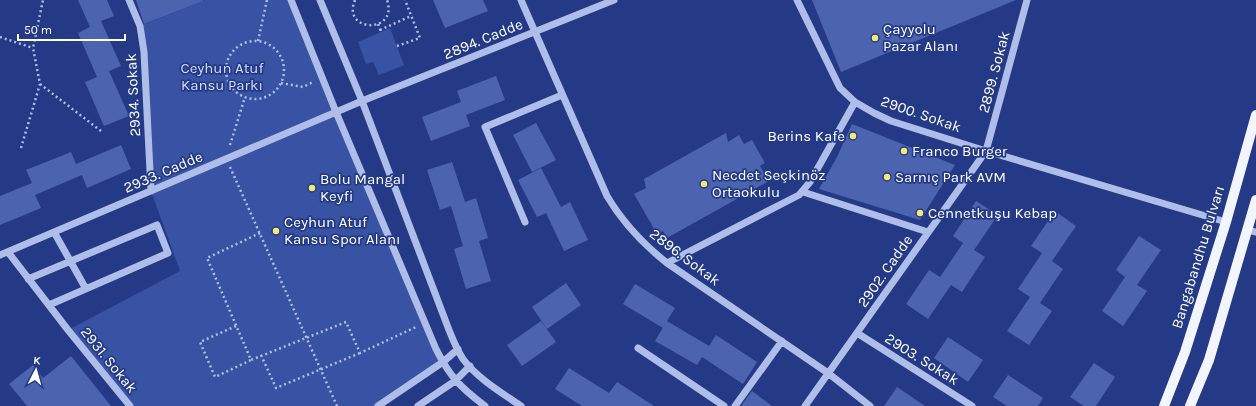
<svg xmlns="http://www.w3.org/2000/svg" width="1256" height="406" viewBox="0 0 1256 406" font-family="Karla,sans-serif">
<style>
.green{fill:#3852a4}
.building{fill:#4c63af}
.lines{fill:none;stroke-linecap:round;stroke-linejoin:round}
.path{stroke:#afbde9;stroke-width:2.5;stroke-dasharray:2 3;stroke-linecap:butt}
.minor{stroke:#afbde9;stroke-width:7}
.major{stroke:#f2f4fe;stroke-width:10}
.poi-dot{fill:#f4ea72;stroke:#243a87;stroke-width:1.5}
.labels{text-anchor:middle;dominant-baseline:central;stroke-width:3.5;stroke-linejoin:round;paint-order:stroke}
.poi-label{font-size:15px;fill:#fff;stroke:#243a87;text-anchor:start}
.street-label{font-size:15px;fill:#fff;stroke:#243a87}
.park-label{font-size:15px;fill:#d3dcf7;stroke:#243a87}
</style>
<rect width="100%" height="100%" fill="#243a87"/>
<path class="green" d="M205,0H291L443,362L378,406H130L68,330L180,271L151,191L140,26Z
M390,28L404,65L379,75L373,62L366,64L358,42Z"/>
<path class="building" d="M78,0H107L114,16L101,21L121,66L109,71L129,116L104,126L85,82L97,77L78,33L90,27Z
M136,0H203V1L144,24Z
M433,0H483L488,11L445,28Z
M812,0H1016L841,72Z
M496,76L505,100L466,115L470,126L431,141L422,117L461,102L457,91Z
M536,123L556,160L532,172L513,135Z
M852,124L955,165L920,220L819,189L837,157Z
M726,133L728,142L739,135L744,144L752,140L765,163L760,166L769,181L667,238L663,231L657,234L634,194L646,188L644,179Z
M121,145L131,169L87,188L82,175L35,195L41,208L0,225V196L32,183L26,170L71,152L76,164Z
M452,162L465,202L476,198L488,238L479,241L491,281L466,289L454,249L463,246L451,206L440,210L427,170Z
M541,168L561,207L570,202L588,240L564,251L546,213L537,217L518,180Z
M976,201L998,215L974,250L985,257L962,292L951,285L928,319L906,304L929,270L940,277L963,243L953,236Z
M1055,211L1076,226L1052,261L1063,269L1040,303L1052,311L1029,345L1007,331L1030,297L1018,289L1042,253L1031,246Z
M1139,236L1161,250L1137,285L1147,291L1123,326L1102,311L1125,277L1116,270Z
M566,283L581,305L547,329L532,307Z
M635,284L675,308L667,321L709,346L716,335L757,362L743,384L702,357L697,365L655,341L665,324L663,328L623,304Z
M541,321L556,342L522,366L507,345Z
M948,337L983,360L968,382L934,358Z
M71,356L111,406H27L9,384L33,365L43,378Z
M1094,363L1115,377L1096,406H1084L1070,397Z
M569,368L609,393L617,382L654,406H582L555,389Z
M1008,375L1043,398L1038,406H1007L993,397Z
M897,387L925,406H884Z
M752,391L772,406H741Z"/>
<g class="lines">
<path class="path" d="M355,0C341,33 399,34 387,0
M378,24L381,32
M380,30L411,16
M0,37L33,48
M258,41L267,0
M226 70a29 29 0 1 1 58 0a29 29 0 1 1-58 0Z
M397,46L420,38L405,0
M281,83L303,87L313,82
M40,84L101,131
M230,145L245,97
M21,148L40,84L33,48L43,0
M230,167L337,406
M260,233L207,258L251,360L346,322L360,353L416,327
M236,326L200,342L215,377L251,360
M261,355L276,388L360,353"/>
<path class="minor" d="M129,0L140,26L144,52L151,191
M291,0L336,112L436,349C450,377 460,387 485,406
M320,0L362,101L449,330C453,340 457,350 463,359C477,378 502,393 521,406
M521,0L607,196C623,223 643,244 667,263L828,373L870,406
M797,0L840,88L855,102
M803,192L928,232
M525,222L485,127L562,95
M1247,230L1256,232
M54,232L86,289
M8,252L68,330L130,406
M0,255L362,101L614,0
M667,263L799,195L810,182L855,102L874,113L891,121L986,151L1226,222
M28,279L157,225L168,253L49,305
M857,333L972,406
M638,348L724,406
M378,406L443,362L458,349
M418,406L455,381L470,366
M735,406L782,341
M805,406L986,151L1027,0"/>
<path class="major" d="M1164,406L1185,352L1226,222L1256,115
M1190,406L1209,360L1256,200"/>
</g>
<g class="poi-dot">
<circle cx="875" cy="38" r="4"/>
<circle cx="853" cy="136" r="4"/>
<circle cx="904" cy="151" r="4"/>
<circle cx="887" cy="177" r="4"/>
<circle cx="704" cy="184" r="4"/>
<circle cx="312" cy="188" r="4"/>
<circle cx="920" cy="213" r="4"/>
<circle cx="276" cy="231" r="4"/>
</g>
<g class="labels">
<g class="poi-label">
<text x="883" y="29">Çayyolu<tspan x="883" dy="17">Pazar Alanı</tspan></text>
<text x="845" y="136" text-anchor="end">Berins Kafe</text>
<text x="912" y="151">Franco Burger</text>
<text x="712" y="175">Necdet Seçkinöz<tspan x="712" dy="17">Ortaokulu</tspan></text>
<text x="895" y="177">Sarnıç Park AVM</text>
<text x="320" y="179">Bolu Mangal<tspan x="320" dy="17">Keyfi</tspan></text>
<text x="928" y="213">Cennetkuşu Kebap</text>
<text x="284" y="222">Ceyhun Atuf<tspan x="284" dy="17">Kansu Spor Alanı</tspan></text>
</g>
<g class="street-label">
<text transform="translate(483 39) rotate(-22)">2894. Cadde</text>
<text transform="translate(994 72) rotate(-75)">2899. Sokak</text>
<text transform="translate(133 95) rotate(-93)">2934. Sokak</text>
<text transform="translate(921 114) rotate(19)">2900. Sokak</text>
<text transform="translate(163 172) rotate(-23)">2933. Cadde</text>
<text transform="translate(685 257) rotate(37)">2896. Sokak</text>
<text transform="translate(1198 257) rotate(-73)">Bangabandhu Bulvarı</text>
<text transform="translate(885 271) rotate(-55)">2902. Cadde</text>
<text transform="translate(922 359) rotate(32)">2903. Sokak</text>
<text transform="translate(109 360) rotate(51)">2931. Sokak</text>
</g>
<g class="park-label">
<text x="222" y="68">Ceyhun Atuf<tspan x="222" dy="17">Kansu Parkı</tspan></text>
</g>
</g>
<g transform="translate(36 370) rotate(6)" stroke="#243a87" stroke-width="3" paint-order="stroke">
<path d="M0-3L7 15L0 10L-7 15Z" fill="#ffffff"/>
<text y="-6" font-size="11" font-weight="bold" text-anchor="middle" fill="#ffffff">K</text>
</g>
<path d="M18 34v6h107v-6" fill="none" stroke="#ffffff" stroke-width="2"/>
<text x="24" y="34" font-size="12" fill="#ffffff" stroke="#243a87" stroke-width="3" paint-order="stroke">50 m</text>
</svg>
